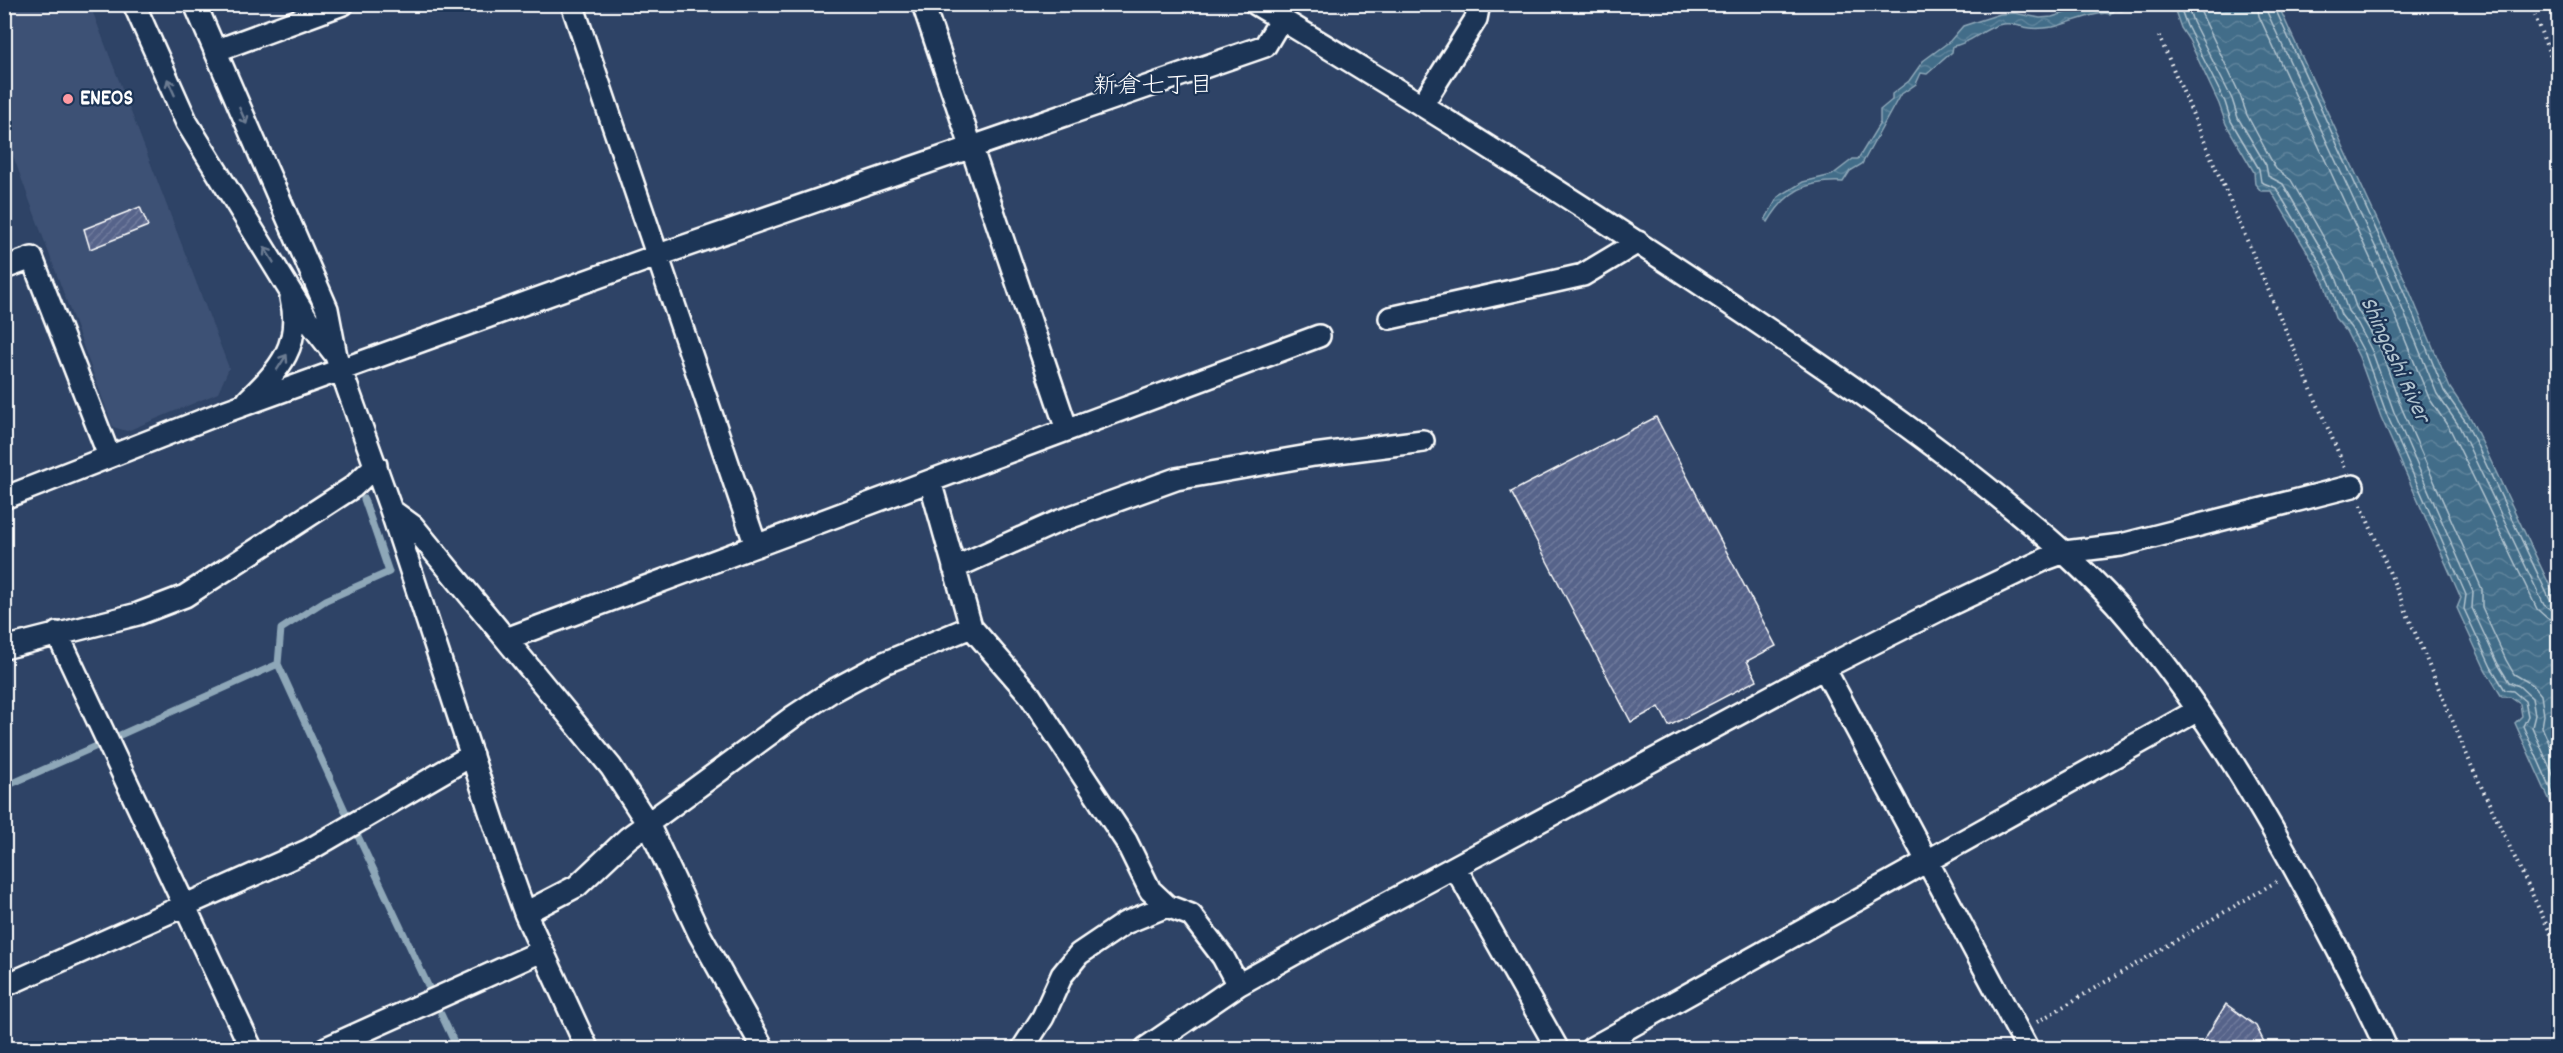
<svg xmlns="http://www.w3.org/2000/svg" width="2563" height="1053" viewBox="0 0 2563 1053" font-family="Dekko,'Klee One',sans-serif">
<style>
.built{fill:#3e5174}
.water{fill:url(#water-waves);stroke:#8ea7b8;stroke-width:1.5}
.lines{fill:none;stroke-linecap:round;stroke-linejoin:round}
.shore{stroke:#b3c5d0;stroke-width:1.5}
.stream{stroke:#8ea7b8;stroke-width:7}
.building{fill:url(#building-hatch);stroke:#fff;stroke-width:1.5}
.minor-casing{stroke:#fff;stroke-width:26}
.path{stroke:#fff;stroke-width:4;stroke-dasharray:1.5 4.5;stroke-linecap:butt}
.minor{stroke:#1d3557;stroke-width:21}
.oneway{stroke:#6c7c92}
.poi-dot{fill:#ff9aa2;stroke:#1d3557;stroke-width:2}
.labels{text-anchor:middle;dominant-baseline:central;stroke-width:4.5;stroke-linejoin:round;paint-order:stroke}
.poi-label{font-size:22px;font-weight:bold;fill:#fff;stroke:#1d3557;text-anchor:start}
.neighbourhood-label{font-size:24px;fill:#fff;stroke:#1d3557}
.water-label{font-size:24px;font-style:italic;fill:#b3c5d0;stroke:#1d3557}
</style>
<defs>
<pattern id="water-waves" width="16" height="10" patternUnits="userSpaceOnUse" patternTransform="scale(1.5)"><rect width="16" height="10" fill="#426d89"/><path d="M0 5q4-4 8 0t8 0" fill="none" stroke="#5e839b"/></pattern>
<pattern id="building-hatch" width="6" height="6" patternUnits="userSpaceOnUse" patternTransform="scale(1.5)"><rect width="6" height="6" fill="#57638a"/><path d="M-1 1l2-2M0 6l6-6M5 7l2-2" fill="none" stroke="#707a9c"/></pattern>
</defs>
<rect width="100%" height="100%" fill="#2e4366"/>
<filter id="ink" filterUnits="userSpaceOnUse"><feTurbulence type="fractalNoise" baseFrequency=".0167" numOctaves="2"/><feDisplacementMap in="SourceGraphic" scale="12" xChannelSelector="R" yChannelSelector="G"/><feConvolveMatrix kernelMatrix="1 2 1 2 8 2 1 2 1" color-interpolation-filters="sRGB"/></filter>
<g filter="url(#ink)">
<path class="built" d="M5,5H90L229,368L218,393L127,431L113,427L5,134Z"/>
<path class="water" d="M2090,5H2145L2132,11L2127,8L2121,11L2114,10L2110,14C2098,10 2068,24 2053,27C2046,28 2037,29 2030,28C2018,27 2011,21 1998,25C1982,30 1969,44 1953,46L1952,52L1927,74L1921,73L1916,84L1900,95L1862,164L1850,171L1843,182C1807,180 1786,191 1768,222L1765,220L1778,197L1803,182L1832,175L1853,159H1858L1880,123V110L1892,100V94L1909,81L1923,61L1950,41L1963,26L2000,14L2014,13L2040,18L2052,17Z
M2173,5H2278L2404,278L2450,388L2471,419L2557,601L2558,819L2515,723L2522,716L2520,704L2510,697H2502L2485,669L2457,608L2461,598L2381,417L2359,357L2346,331L2335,318L2325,285L2315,265L2271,191H2261L2255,184L2254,172L2226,124L2219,104L2189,40L2181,28Z"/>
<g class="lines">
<path class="shore" d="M2179,4L2187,26L2225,102L2231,121L2259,169L2261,182L2276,188L2320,262L2330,283L2341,315L2351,328L2365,354L2387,415L2466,595L2464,609L2491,667L2505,690L2513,691L2525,701L2528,716L2523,726L2558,805
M2187,4L2193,22L2232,99L2238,118L2266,165L2268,176L2283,184L2327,259L2337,280L2348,311L2358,324L2372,351L2394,412L2473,592L2472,608L2498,664L2509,682L2519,686L2532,698L2535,715L2532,727L2558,786
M2197,4L2240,95L2247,115L2276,169L2291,180L2345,275L2356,307L2380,348L2402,409L2482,589V608L2506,660L2514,674L2533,685L2541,695L2544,715L2542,727L2558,764
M2257,4L2259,16L2383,286L2429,398L2451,431L2537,609L2547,618L2558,621
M2266,4L2267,12L2392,283L2437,394L2459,426L2544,605L2551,610L2558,611
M2273,4L2399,280L2444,391L2466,422L2550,600L2558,604"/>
<path class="stream" d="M120,735L278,664
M4,787L99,745
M347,815L278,664L281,629L326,600L389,572L364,499
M356,832L432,994
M441,1014L457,1048
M307,1048L324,1041"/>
</g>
<path class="building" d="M140,207L148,226L90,249L84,229Z
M1656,417L1776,646L1747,661L1757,680L1669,726L1659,707L1631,722L1511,492Z
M2226,1004L2256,1026L2267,1048H2199Z"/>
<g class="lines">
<g class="minor-casing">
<path id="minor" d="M134,4L187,123L308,320L334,353
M195,4L327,309L336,356L391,510L505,857L525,913L587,1048
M572,4L756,546
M923,4L1067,430
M1256,4C1428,107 1597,214 1763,326C1849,384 1933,442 2012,508C2049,538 2084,569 2116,604C2193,692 2253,791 2308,893C2335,945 2363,995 2386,1048
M215,51L343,4
M1422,105L1476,19L1479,4
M4,268L32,258L109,456
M1390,318L1583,275L1638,242
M248,400C280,369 302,345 291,298
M930,481L971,627L1029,694L1126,841L1150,890L1167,906L1191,915L1223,957L1238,985
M4,498L221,413L656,256L1265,46L1281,19
M391,510L413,526L611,767L648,824L700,935L763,1048
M954,568L1057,522L1176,479L1314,455L1423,441
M57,633L251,1048
M506,639L1319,336
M4,648L138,614L185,596L353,487L376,465
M1824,668L2027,1048
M1455,867L1557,1048
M525,913L577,886L628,838L794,716L832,691L884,663L971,627
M4,986L309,850L472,755
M326,1048L542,951
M1023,1048L1043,1017L1062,975L1079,954L1125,923L1167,906
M1146,1048L1238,985L1319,940L1824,668L1945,607L2046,559L2065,552L2121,545L2353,486
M1592,1048L2198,710"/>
</g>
<path class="path" d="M2530,4L2558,75
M2159,36L2345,468
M2361,505L2472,767L2558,949
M2037,1022L2279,880"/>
<use href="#minor" class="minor"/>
</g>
<defs><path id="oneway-shaft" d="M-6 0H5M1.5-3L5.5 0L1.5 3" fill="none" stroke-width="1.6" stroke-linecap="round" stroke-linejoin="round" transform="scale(1.5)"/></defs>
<g class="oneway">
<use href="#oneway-shaft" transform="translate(171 87) rotate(-114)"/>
<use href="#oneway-shaft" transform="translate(243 116) rotate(66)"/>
<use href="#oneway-shaft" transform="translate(269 255) rotate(-122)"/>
<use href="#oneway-shaft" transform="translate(282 362) rotate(-57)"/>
</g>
</g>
<circle class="poi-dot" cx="68" cy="99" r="6"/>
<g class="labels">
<g class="poi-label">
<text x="80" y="99">ENEOS</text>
</g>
<g class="neighbourhood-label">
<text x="1153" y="87">新倉七丁目</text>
</g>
<g class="water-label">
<text transform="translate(2394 360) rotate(65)">Shingashi River</text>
</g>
</g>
<rect width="2563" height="1053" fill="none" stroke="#1d3557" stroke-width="24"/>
<rect x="12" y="12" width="2539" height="1029" fill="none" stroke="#fff" stroke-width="2" filter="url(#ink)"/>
</svg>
